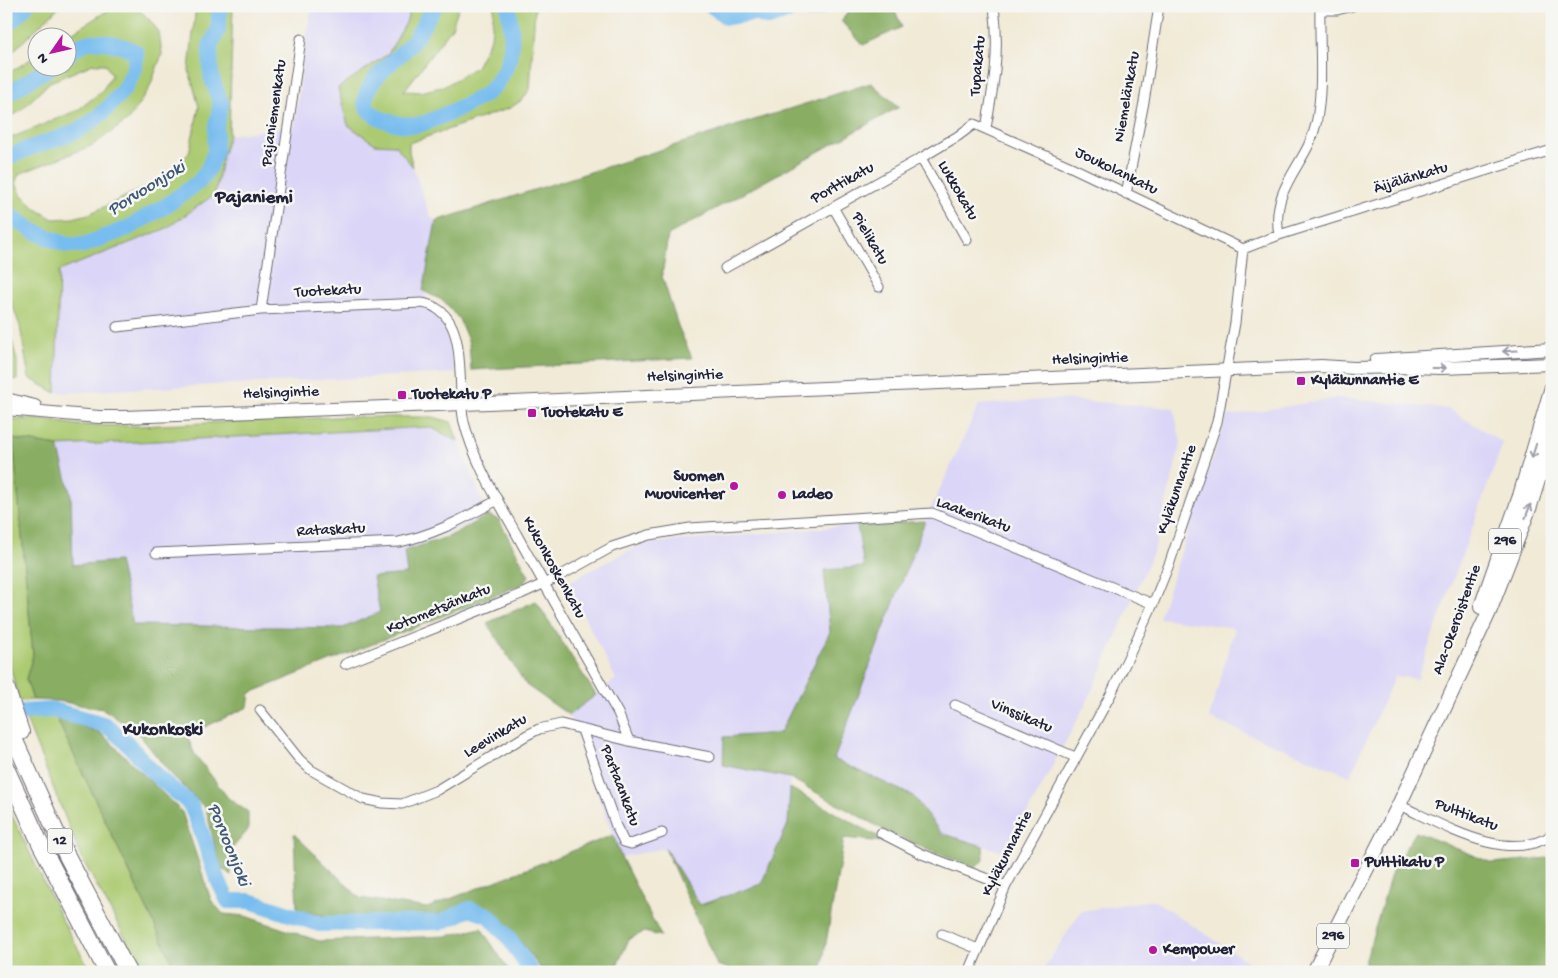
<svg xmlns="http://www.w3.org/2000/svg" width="1558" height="978" viewBox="0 0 1558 978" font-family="'Gochi Hand',sans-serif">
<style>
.built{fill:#dbd6f7}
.green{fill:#acca71;stroke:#677656}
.forest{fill:#89ae63;stroke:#56684f}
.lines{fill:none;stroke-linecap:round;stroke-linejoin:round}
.river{stroke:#78bdef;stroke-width:16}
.street-casing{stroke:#6a6872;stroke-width:11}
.secondary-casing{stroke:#6a6872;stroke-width:14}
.primary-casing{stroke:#6a6872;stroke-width:16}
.highway-casing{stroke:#6a6872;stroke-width:18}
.street{stroke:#fff;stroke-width:9}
.secondary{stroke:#fff;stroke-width:12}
.primary{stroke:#fff;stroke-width:14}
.highway{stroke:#fff;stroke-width:16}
.oneway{stroke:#9c9ca7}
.poi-dot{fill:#b5179e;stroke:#f6f6f2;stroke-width:2}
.labels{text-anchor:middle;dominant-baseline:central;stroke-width:5;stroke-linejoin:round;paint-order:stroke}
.shield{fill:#f6f6f2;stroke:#626272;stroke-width:1}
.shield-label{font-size:15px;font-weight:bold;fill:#22223b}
.street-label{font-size:16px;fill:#22223b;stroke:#f6f6f2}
.poi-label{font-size:16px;font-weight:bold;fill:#22223b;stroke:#f6f6f2;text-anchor:start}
.water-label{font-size:18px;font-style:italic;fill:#40587a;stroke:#f6f6f2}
.neighbourhood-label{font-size:18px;font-weight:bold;fill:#22223b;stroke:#f6f6f2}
.quarter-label{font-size:19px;font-weight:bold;fill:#22223b;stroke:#f6f6f2}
</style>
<rect width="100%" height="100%" fill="#f6f6f2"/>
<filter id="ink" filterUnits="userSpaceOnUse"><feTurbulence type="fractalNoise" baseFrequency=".02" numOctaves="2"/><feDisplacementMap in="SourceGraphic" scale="10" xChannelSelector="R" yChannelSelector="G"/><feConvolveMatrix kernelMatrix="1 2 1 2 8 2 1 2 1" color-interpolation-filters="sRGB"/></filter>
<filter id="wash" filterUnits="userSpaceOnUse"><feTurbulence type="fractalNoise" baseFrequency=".0096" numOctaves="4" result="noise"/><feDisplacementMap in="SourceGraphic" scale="20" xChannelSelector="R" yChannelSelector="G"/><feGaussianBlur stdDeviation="1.12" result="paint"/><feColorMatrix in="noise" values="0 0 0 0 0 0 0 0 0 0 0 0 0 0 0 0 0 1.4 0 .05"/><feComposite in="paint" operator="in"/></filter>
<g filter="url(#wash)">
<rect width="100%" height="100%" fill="#f1ead7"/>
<path class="built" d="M312,6H411L406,23L388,54L338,88L375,144L395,145L413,167L430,216L436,221L423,291L446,333L455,373L56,393L59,271L167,228L223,155L229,135L295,126L305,44Z
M1338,398L1449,409L1503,443L1417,679L1395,676L1350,776L1209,718L1235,628L1159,618L1227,416Z
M1056,399L1174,408L1181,443L1155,548L1089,698L1006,853L941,833L913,796L834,759L925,521L979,405Z
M430,427L458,441L488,515L404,551L407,574L380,612L343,628L133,625L118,561L73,565L71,496L58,446Z
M857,525L864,567L824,570L830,632L780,734L724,737L723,765L790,778L788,824L761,884L700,905L665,848L621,857L569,715L616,679L567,583L642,544Z
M1153,900L1264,972H1042L1081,911Z"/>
<path class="green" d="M8,6H60L6,58V9Z
M115,6H134L148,18L159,32L162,54L149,89L128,120L93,145L19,174L17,178L16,183L21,194L36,209L53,219L73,218L89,214L167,177L189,153L199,107L189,70L196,6H233L229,135L223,155L215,194L167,228L59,271L56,393L29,378L20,326L6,288V140L78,110L102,91L112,75L105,64H93L50,82L19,112L6,118V75L37,55L38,68H68V38L65,37Z
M411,6H459L452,27L404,91L421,92L445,86L476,67L491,38L494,6H535L530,89L522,100L510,108L409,143V152L413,167L395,145L375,144L348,125L338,88L388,54L406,23Z
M6,317L17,361V380L6,379Z
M338,417H433L451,422L458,441L430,427L58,446L13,439L33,655L26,679L33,700L19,701L6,650V419H38L78,425L139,426Z
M25,717H56L177,972H144L81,857Z
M6,803L60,916L91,972H6Z"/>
<path class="forest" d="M853,6H893L902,27L863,45L841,21Z
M871,83L899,107L668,235L662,276L678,326L692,358L471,370L469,343L459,319L444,301L423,291L436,221Z
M13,439L58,446L71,496L73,565L119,561L133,625L343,628L380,612L373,577L407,574L404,551L450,536L488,515L499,520L529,576L523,584L250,693L248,707L187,735L194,753L228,798L248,812V830L230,851L231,875L220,867L206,809L169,772L138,733L103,709L58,701L33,700L26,679L33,655Z
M925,521L834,759L913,796L941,833L983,846L984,860L975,868L933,852L886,831L790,778L723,765L724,737L780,733L830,632L824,570L864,567L857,525Z
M536,601L596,695L569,715L526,685L487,623Z
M56,717L101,733L182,812L211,900L223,914L245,916L319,941L447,936L481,928L510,972H177Z
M790,788L877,836L883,842L844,838L821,972H739L717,965L665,848L700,905L761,884L788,824Z
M1416,832L1492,863L1549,858L1552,856V972H1362L1393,868Z
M294,834L360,898L427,908L613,835L621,857L661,936L644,932L629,939L617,966L620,972H565L564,970L540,968L516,935L493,909L469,902L446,914L393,918L339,919L297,910Z"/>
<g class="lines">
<path class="river" d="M435,6C426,18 420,34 410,45C397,59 371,76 366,96C359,118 402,127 418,125C428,123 479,100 487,93C496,86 504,73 508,62C514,44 511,25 508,6
M712,6L727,17L755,13L769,18L800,7L811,10L823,6
M6,26L26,6
M6,95L49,68
M6,159C29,145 55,142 78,130C103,117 139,81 136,52C122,45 96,37 81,45C76,47 72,51 68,54
M6,211L13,217L32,230L47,237L67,245H84L128,228L167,205L200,181L208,169L215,152L216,127L221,104L211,76L210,47L218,30L220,6
M6,713L53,710L106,725L126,742L155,774L190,804L198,822L216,876L228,901H250L319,924L442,922L469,909L488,915L509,938L531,972"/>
</g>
</g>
<g filter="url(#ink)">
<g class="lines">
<g class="street-casing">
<path id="street" d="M1320,10H1337L1353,6
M986,128C994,84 1000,51 994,6
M921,158L967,240
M1126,194L1144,102L1159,6
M833,207L879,287
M1279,235L1552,150
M1243,249L1279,235C1270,186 1307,165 1316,124C1324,86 1319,45 1320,6
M725,268L921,158L958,136L974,124L1069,166L1243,249
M261,310L301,39
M117,327L261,310L422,303C426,304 432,305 436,308C469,327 456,389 464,422C474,462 497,499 517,535C550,595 584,654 618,713L629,741
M156,553L399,542C437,534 464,518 498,500
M345,664L521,594L556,578L612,547L649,535L690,528L932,513L1153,604
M955,705L1075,757
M260,710L299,759L311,770L363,799L382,803L402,804L437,790L527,735L539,729L561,724L629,741L710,757
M582,730L616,826L624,842L631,844L662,833
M1399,805C1442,824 1506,865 1552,835
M881,833L922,854L1006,886
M942,934L978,949
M895,971L897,972
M969,972L1006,886L1111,694L1153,604L1170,562L1217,422L1235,323L1243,249"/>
</g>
<g class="secondary-casing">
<path id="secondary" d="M1376,360L1552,349
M6,399L35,406
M6,409L99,417H124L489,403L1321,366L1354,368L1410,367L1441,368L1552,364"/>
</g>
<g class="primary-casing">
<path id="primary" d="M1481,607L1520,496L1552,387
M1314,972L1399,805L1489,612L1530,506L1552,435"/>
</g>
<g class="highway-casing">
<path id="highway" d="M6,687L21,732
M6,721L66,854L128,972
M6,768L40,843L107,972"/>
</g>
<use href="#street" class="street"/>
<use href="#secondary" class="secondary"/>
<use href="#primary" class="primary"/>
<use href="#highway" class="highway"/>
</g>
<defs><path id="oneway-shaft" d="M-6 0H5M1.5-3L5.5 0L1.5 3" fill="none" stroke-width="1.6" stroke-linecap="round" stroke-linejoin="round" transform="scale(1.25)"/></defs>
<g class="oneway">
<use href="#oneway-shaft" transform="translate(1510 351) rotate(177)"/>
<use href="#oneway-shaft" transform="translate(1439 368)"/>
<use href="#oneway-shaft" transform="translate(1534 451) rotate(107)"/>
<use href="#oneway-shaft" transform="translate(1528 511) rotate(-70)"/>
</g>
</g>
<g class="poi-dot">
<rect x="1296" y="376" width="10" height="10" rx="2.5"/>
<rect x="397" y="390" width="10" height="10" rx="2.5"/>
<rect x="527" y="408" width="10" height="10" rx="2.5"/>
<circle cx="734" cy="486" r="5"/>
<circle cx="782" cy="495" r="5"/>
<rect x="1350" y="858" width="10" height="10" rx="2.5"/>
<circle cx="1153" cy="950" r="5"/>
</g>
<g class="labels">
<g class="shield">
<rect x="1489" y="528.5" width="32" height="25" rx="4"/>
<rect x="47.5" y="828.5" width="25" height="25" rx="4"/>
<rect x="1317" y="923.5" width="32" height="25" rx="4"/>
</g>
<g class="shield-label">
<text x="1505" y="541">296</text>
<text x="60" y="841">12</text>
<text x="1333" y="936">296</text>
</g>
<g class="street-label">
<text transform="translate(979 66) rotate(-85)">Tupakatu</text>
<text transform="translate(1128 97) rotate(-80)">Niemelänkatu</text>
<text transform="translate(275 113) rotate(-82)">Pajaniemenkatu</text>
<text transform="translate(1116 172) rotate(26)">Joukolankatu</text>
<text transform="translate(1411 179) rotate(-17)">Äijälänkatu</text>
<text transform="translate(843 184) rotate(-29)">Porttikatu</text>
<text transform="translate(957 191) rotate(60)">Lukkokatu</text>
<text transform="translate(869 239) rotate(60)">Pielikatu</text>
<text transform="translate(328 292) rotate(-3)">Tuotekatu</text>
<text transform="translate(1090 360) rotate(-2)">Helsingintie</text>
<text transform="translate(685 377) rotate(-2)">Helsingintie</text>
<text transform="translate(281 394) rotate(-2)">Helsingintie</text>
<text transform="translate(1178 490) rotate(-71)">Kyläkunnantie</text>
<text transform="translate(973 516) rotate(20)">Laakerikatu</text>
<text transform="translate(331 531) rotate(-3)">Rataskatu</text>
<text transform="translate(553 568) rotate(61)">Kukonkoskenkatu</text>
<text transform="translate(439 610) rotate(-22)">Kotometsänkatu</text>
<text transform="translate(1458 620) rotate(-70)">Ala-Okeroistentie</text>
<text transform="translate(1021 717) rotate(23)">Vinssikatu</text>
<text transform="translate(496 737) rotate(-31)">Leevinkatu</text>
<text transform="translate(619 786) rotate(69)">Partaankatu</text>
<text transform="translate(1466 816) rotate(21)">Pulttikatu</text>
<text transform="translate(1008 854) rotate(-63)">Kyläkunnantie</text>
</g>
<g class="poi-label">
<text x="1311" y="381">Kyläkunnantie E</text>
<text x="412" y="395">Tuotekatu P</text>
<text x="542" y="413">Tuotekatu E</text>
<text x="724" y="477" text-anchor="end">Suomen<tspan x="724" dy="18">Muovicenter</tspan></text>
<text x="792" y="495">Ladeo</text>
<text x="1365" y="863">Pulttikatu P</text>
<text x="1163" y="950">Kempower</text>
</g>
<g class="water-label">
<text transform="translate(147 189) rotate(-32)">Porvoonjoki</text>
<text transform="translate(228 845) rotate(68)">Porvoonjoki</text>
</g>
<g class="neighbourhood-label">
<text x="163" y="730">Kukonkoski</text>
</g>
<g class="quarter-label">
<text x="254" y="198">Pajaniemi</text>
</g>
</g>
<rect width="1558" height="978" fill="none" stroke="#f6f6f2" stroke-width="25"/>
<g transform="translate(52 52) rotate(236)"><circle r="24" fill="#f6f6f2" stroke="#a1a1a9"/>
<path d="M0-4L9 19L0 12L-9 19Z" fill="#b5179e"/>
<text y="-8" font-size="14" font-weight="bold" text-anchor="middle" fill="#22223b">N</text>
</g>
</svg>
